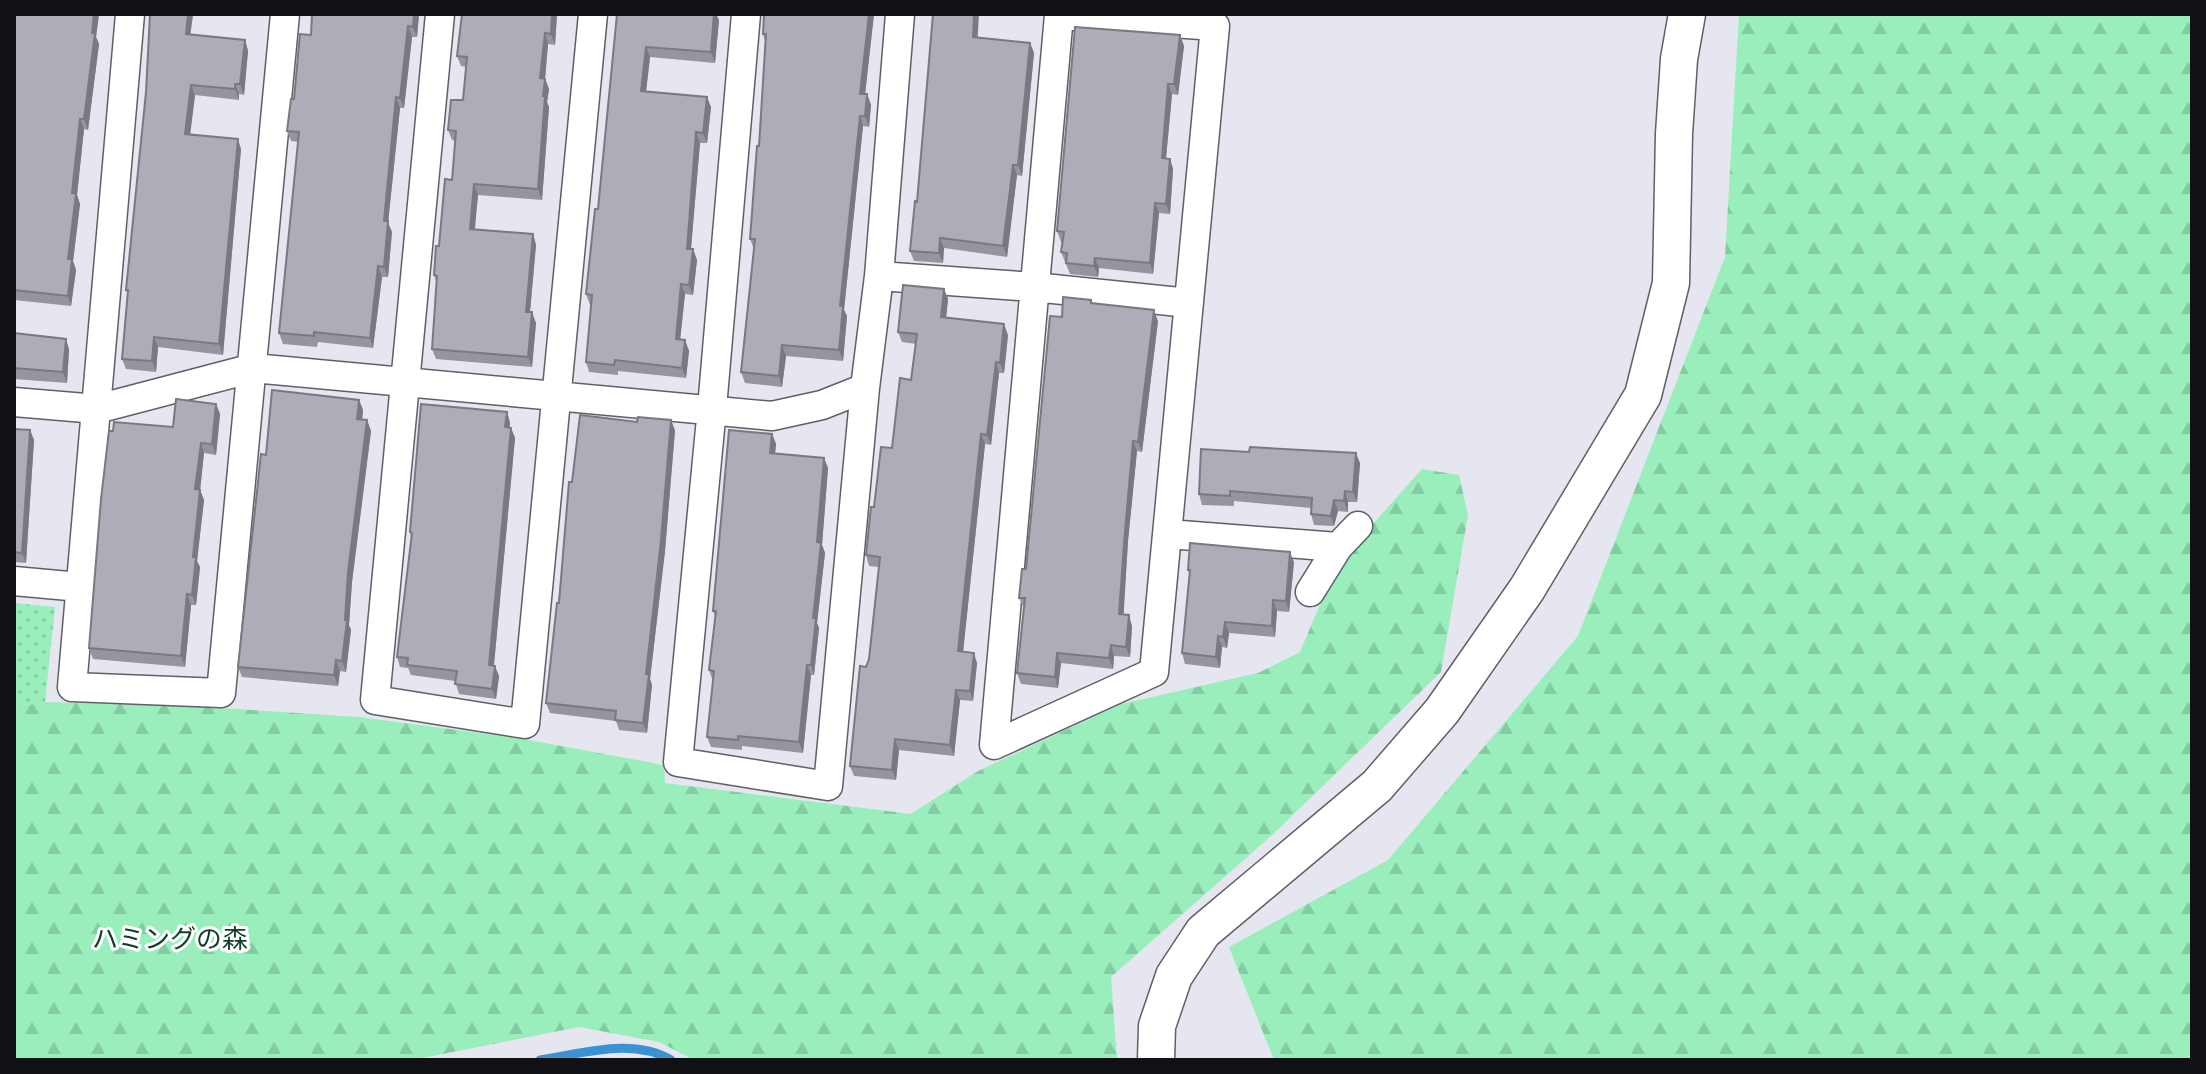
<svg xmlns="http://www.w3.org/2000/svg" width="2206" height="1074" viewBox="0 0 2206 1074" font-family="'Archivo Narrow','Noto Sans JP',sans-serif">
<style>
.grass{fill:url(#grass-dots)}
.forest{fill:url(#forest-firs)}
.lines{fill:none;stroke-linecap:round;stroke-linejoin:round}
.stream{stroke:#3a92d2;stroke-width:9}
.minor-casing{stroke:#5f5f67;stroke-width:31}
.tertiary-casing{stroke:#5f5f67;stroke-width:39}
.minor{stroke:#fff;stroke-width:28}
.tertiary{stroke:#fff;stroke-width:36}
.wall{fill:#95959d}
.shaded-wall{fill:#797980}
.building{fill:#adadb7;stroke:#797980;stroke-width:2}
.labels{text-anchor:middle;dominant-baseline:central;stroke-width:6;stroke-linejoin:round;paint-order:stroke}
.park-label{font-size:26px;fill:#123e27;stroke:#fff}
</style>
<defs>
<pattern id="grass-dots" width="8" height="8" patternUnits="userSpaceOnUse" patternTransform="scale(2)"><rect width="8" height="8" fill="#99eebc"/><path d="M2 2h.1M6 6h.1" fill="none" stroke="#83cba1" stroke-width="1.8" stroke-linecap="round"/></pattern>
<pattern id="forest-firs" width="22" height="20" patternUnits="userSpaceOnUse" patternTransform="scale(2)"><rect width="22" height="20" fill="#99eebc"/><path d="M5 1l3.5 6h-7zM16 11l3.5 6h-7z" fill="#83cba1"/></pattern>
</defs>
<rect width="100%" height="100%" fill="#e6e6f0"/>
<path class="grass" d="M14,603L55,607L45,702L14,708Z"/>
<path class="forest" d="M1739,14H2192V1060H1274L1229,947L1388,860L1578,636L1725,257Z
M1422,469L1459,475L1468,515L1441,672L1271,836L1111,977L1117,1060H694L659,1042L579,1027L412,1060H14V708L45,702L188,706L359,717L518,738L664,765L665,783L911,814L978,771L1121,704L1258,673L1300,652L1337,564Z"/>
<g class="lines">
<path class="stream" d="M540,1060C582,1054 632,1037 671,1060"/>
<g class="minor-casing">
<path id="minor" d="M130,14L72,687L221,693L285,14
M440,14L375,700L525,724L593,14
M746,14L712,408L678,762L828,786L865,388
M1059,15L1215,26L1154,672L994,745Z
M879,276L1034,287L1189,303
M14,402L97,409L253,368L772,416L822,405L865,388L879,276L900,14
M1168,534L1338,547
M14,581L80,587
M1310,592L1338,547L1358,526"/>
</g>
<g class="tertiary-casing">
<path id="tertiary" d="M1156,1060L1157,1026L1174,976L1203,932L1377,786L1442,711L1527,589L1643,395L1671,283L1674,134L1679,59L1687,14"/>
</g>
<use href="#minor" class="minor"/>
<use href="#tertiary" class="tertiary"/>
</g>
<path class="wall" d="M14,14H99L96,37L99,44L88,130L84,129L77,195L80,204L73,261L76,270L71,306L14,300Z
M193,14L190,35L245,40L248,51L244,95L239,94V100L195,95L190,134L241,149L223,355L158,347L156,372L126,369L122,359L128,295L126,290L146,92Z
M419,14L417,37H412L404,108H400L388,223L392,232L388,277H382L373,348L318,342L317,347L283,344L279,333L298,142L291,141L287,131L311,35Z
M557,14L555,45L548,44L545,79L549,89L547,102L549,107L542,200L478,195L474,229L533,234L536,245L530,312L536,323L532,367L436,359L432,349L437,284L434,275L452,180L455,141L452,140L448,130L463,100L466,67L461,66L457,56Z
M617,14H716L719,20L715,63L650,57L646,91L711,107L707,143H700L691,249H693L697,260L693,295L685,294L680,340H685L689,351L686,378L618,371V375L589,372L586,362L591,305H590L586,294L598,209Z
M874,14L865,94H867L871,105L869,127L863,126L844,310L847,316L843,361L786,356L782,387L745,383L741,372L754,249L750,239L759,146L765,41L763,34Z
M1180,35L1184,46L1178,95L1172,94L1166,158L1170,159L1173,169L1170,214L1159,213L1153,274L1099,268L1098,277L1070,274L1061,252L1062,242H1061L1057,231Z
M977,38L1030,43L1034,53L1022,176L1017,175L1007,257L944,248L943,263L914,261L910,251L917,202Z
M944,289L948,299L946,318L1008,335L1004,373H999L991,445L985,444L963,652L977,663L973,701L960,700L954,756L899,750L896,780L854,776L850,766L866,667L869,659L879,567L869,566L866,555L874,507L892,448L911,380L916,344L902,342L898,332Z
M1091,300L1093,303L1158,321L1142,452L1137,451L1128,541L1123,615L1132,626L1130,657L1114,656L1113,669L1061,663L1058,688L1021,684L1017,673L1024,608L1019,598L1026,569L1062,317Z
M14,333L69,349L67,383L14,379Z
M359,400L363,410L362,419L367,420L371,431L352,582L349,625L351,630L346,672L340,671L338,686L242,677L238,667L266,455Z
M216,404L220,414L216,455L204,453L200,490L204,500L197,561L200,567L196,605H191L185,667L93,659L89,648L173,427Z
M507,412L510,423V427L511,428L515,438L494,665L499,676L496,699L459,694L455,681L411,675L408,668L400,667L397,657L411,538L410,532Z
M14,429L30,430L34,440L26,563L14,562Z
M675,430L665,551L650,679L652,685L647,733L619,730L616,721L550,713L546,703L572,482Z
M772,434L776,444L775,453L824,458L828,468L822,545L825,553L817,623L819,628L814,675H811L803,753L742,746V750L711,747L707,737L713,681L709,670L715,616L713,611Z
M1360,463L1357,502H1348V512L1338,511L1334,526L1314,525L1311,514V508L1234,501V506L1202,505L1199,494Z
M1294,562L1289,612L1277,611L1275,637L1229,633L1227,648L1222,647L1220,668L1185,664L1182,653L1190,576L1188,570Z"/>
<path class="shaded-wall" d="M94,14H99L96,37L99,44L88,130L84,119Z
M188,14H193L189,45L186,34Z
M414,14H419L417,37L413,27Z
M552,14H557L555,45L551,34Z
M714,14H716L719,20L715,63L711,52Z
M869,14H874L864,104L860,94Z
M974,14H979L977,48L973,37Z
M408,26L412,37L404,108L400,98Z
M545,33L548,44L545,79L549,89L547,102L549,107L542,200L538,189L540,78Z
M1180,35L1184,46L1178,95L1174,84Z
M245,40L248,51L244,95L240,84Z
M1030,43L1034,53L1022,176L1018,165Z
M646,47L650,57L645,101L641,91Z
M235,84L239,94V100L235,89Z
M1168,84L1172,94L1165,169L1162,158Z
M191,85L195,95L189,144L185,134Z
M867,94L871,105L869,127L865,116Z
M396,97L400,108L388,223L392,232L388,277L384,267V221Z
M707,97L711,107L707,143L703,133Z
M860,116L863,126L844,310L847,316L843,361L839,350L840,306Z
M80,119L84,129L77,195L80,204L73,261L76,270L71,306L68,296V259L72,193Z
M696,132L700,143L690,259L687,249Z
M238,139L241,149L223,355L219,344Z
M1170,159L1173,169L1170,214L1166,204Z
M1013,165L1017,175L1007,257L1003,246Z
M474,184L478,195L474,239L470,229Z
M1155,203L1159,213L1153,274L1150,263Z
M533,234L536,245L529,322L526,312Z
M940,238L944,248L943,263L939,253Z
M693,249L697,260L693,295L689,285Z
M1095,258L1099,268L1098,277L1094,266Z
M378,266L382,277L373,348L370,338Z
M681,284L685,294L679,350L676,339Z
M944,289L948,299L945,328L941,317Z
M1154,310L1158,321L1142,452L1138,442Z
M532,312L536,323L532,367L528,357Z
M1004,324L1008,335L1004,373L1000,363Z
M154,337L158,347L156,372L152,361Z
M66,339L69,349L67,383L63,372Z
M685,340L689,351L686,378L682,368Z
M782,345L786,356L782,387L779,376Z
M996,362L999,373L991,445L987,435Z
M359,400L363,410L361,429L357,419Z
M216,404L220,414L216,455L212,444Z
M507,412L510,423L508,437L505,427Z
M367,420L371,431L352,582L349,625L351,630L346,672L342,661L348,572Z
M671,420L675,430L665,551L650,679L652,685L647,733L643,723L646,674Z
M511,428L515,438L493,675L489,665Z
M30,430L34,440L26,563L22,553Z
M772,434L776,444L774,463L770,453Z
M981,434L985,444L962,662L958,651Z
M1133,441L1137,451L1128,541L1123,625L1119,614L1125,531Z
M201,443L204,453L199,500L195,489Z
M1356,453L1360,463L1357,502L1353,492Z
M824,458L828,468L822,545L825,553L817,623L819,628L814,675L811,665L817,542Z
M200,490L204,500L197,561L200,567L196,605L192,595L193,557Z
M1345,491L1348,502V512L1344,501Z
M1334,500L1338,511L1334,526L1331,516Z
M1290,552L1294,562L1289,612L1286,601Z
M187,594L191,605L185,667L181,656Z
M1273,600L1277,611L1275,637L1272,626Z
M1129,615L1132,626L1130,657L1126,647Z
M1225,622L1229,633L1227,648L1223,637Z
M1218,636L1222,647L1220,668L1216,657Z
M1111,645L1114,656L1113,669L1109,658Z
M974,653L977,663L973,701L970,691Z
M1057,653L1061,663L1058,688L1055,677Z
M336,660L340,671L338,686L334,675Z
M807,665L811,675L803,753L799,742Z
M495,666L499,676L496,699L492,689Z
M956,690L960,700L954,756L950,745Z
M895,739L899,750L896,780L892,770Z"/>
<path class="building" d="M14,14H94L92,33H95L84,119H80L72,193L76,194L68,259H72L68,296L14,290Z
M150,14H188L186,34L245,40L240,84H235V89L191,85L185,134L238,139L219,344L154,337L152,361L122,359L128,290H126L146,92Z
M312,14H414L413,27L408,26L400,98L396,97L384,221H388L384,267L378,266L370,338L314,332V336L279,333L299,132L287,131L291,99H294L300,34L311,35Z
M462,14H552L551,34L545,33L540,78L545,79L543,96H545L538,189L474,184L470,229L533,234L526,312H532L528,357L432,349L437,276L434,275L436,246H439L445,179L452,180L456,131L448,130L451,100H463L467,57L457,56Z
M617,14H714L711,52L646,47L641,91L707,97L703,133L696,132L687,249H693L689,285L681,284L676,339L685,340L682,368L615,360L614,365L586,362L592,295L586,294L595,209H598Z
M764,14H869L860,94H867L865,116H860L840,306H843L839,350L782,345L779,376L741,372L755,239H750L757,146H759L766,34H763Z
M933,14H974L973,37L1030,43L1018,165H1013L1003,246L940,238L939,253L910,251L915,201L917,202Z
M1075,27L1180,35L1174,84H1168L1162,158L1170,159L1166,204L1155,203L1150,263L1095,258L1094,266L1066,263L1067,253L1061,252L1064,232L1057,231Z
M903,285L944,289L941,317L1004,324L1000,363L996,362L987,435L981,434L958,651L974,653L970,691L956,690L950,745L895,739L892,770L850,766L860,666L866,667L869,659L880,557L866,555L871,507H874L881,447L892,448L900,378L911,380L917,334L898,332Z
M1063,297L1091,300V303L1154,310L1138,442L1133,441L1125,531L1119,614L1129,615L1126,647L1111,645L1109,658L1057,653L1055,677L1017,673L1025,598H1019L1022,569H1026L1050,316L1062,317Z
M14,333L66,339L63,372L14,368Z
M272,390L359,400L357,419L367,420L348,572L345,620H347L342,661L336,660L334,675L238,667L261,454L266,455Z
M176,399L216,404L212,444L201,443L195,489L200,490L193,557H196L192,595L187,594L181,656L89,648L101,499L109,431H113L114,422L173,427Z
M421,404L507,412L505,427L511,428L489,665L495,666L492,689L455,684L457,671L407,665L408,658L397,657L412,533L410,532Z
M580,415L637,422L638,417L671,420L661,540L646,674H649L643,723L615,720L616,711L546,703L557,603H559L569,482H572Z
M14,429L30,430L22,553L14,552Z
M729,430L772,434L770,453L824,458L817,542L821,543L813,618H816L811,665H807L799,742L738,736V740L707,737L714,671L709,670L716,611H713Z
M1250,447L1356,453L1353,492L1345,491L1344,501L1334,500L1331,516L1311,514L1312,498L1230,491V496L1199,494L1201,449L1249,452Z
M1190,543L1290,552L1286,601L1273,600L1272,626L1225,622L1223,637L1218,636L1216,657L1182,653L1190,570H1188Z"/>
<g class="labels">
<g class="park-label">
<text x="170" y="938">ハミングの森</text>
</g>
</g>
<rect width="2206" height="1074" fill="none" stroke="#101114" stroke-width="32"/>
</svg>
